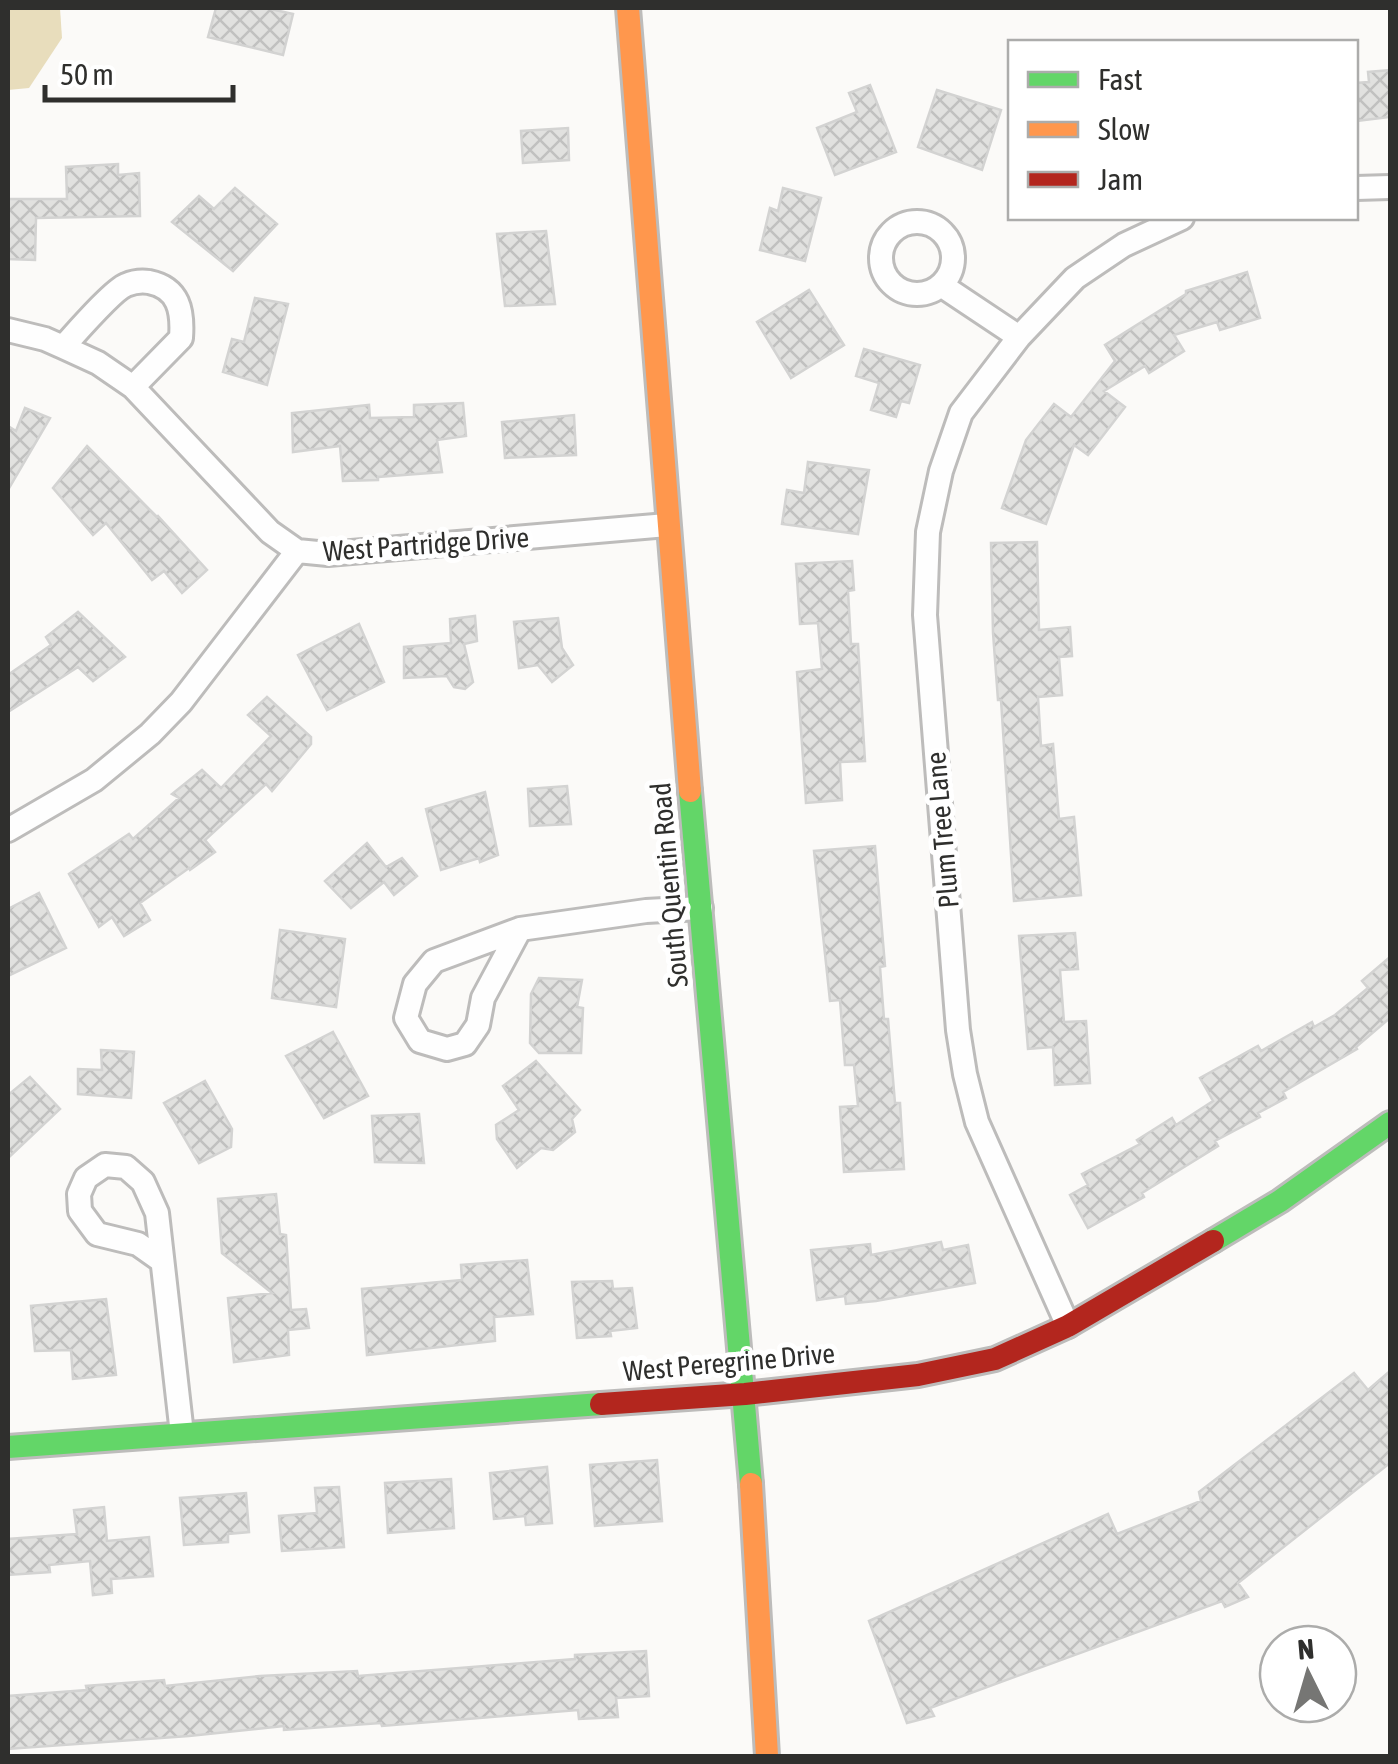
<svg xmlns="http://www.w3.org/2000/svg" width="1398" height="1764" viewBox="0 0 1398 1764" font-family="'Asap Condensed',sans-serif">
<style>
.garden{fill:#e8ddbc}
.building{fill:url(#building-cross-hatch);stroke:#d3d3d2;stroke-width:2.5}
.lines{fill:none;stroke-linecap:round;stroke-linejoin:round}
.street-casing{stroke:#bdbcbb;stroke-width:28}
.fast-casing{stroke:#bdbcbb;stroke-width:28}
.slow-casing{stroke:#bdbcbb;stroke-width:28}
.jam-casing{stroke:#bdbcbb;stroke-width:28}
.street{stroke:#fefefe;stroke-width:22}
.fast{stroke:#63d668;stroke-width:22}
.slow{stroke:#ff974d;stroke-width:22}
.jam{stroke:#b3261e;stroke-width:22}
.labels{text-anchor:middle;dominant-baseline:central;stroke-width:10;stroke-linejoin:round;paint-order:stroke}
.street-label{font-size:28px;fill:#2f2f2d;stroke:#fff}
</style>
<defs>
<pattern id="building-cross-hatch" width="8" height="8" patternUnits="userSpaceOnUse" patternTransform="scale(2.5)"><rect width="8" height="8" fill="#e1e1df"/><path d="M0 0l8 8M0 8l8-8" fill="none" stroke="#c1c1c0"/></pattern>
</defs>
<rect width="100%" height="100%" fill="#fbfaf8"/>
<path class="garden" d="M8,8H60L62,38L29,88L8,90Z"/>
<path class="building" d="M216,8H266L293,14L283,55L208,37Z
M1390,70V117L1356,121V83L1369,82L1368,72Z
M870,85L896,152L835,175L817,128L857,112L849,93Z
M937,90L1001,110L982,170L918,147Z
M568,128L569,160L523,163L521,131Z
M118,164V175L139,173L140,216L36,218L35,260L8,259V199H67L66,167Z
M235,188L277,224L233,271L172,222L199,196L214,209Z
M783,188L821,198L805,261L760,250L770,208L778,211Z
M546,231L555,304L505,306L497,234Z
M1247,272L1260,318L1220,330L1217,322L1174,335L1184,351L1149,373L1145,366L1104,391L1125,407L1088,455L1074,445L1046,524L1002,508L1026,440L1054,404L1071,417L1115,361L1105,345L1186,294V291Z
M809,290L844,345L791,378L757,322Z
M255,298L288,304L267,385L223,372L232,339L244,342Z
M864,349L920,365L909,403L901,401L896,417L871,410L879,383L856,376Z
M463,403L466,436L437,440L442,472L378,477V480L343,481L340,446L293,452L292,413L369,405L370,418L414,417V405Z
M25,408L50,418L8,490V426L16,431Z
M574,415L576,455L505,458L502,422Z
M87,446L157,517L158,516L207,570L182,593L164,571L152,580L106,523L93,535L53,488Z
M808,462L869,470L858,534L782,524L787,490L804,493Z
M1037,542L1039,630L1070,627L1072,656L1059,657L1062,695L1038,697L1041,746L1053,744L1059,819L1074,817L1081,895L1014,901L1001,700H998L993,633L991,543Z
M852,561L854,590L848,591L851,644H858L865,761L840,762L842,800L806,803L797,672L822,669L818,623L800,624L796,564Z
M78,612L125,657L93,681L78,667L8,712V675L51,645L46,637Z
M475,616L477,641L464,644L473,682L465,689L454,687L447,676L404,678V647L451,643L450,619Z
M558,618L562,648L573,665L552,682L538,665L519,668L514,622Z
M359,624L384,682L327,710L298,655Z
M267,697L311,737V744L272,791L266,784L205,840L215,852L190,870L189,868L140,903L150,920L124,936L112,917L99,927L69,874L129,834L133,839L179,798L172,794L202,770L221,788L271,736L248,715Z
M567,786L571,824L530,826L528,789Z
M485,792L498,855L480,862L479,858L441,870L426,809Z
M367,843L386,867L402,858L417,876L394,895L384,882L351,908L325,881Z
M875,846L885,966L880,967L884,1019H888L895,1103H900L904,1169L844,1172L840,1107L858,1106L854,1065H845L840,1000L830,1001L814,851Z
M39,893L66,948L8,976V909Z
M280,930L345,939L336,1007L272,998Z
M1075,933L1078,969L1060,970L1064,1022L1086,1021L1090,1083L1055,1085L1053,1047L1028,1049L1019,936Z
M1390,957V1018L1356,1047L1357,1049L1283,1092L1286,1098L1258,1113L1260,1117L1215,1141L1218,1146L1142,1193L1144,1197L1088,1228L1070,1195L1088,1185L1082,1174L1140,1144L1137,1140L1172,1118L1176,1125L1213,1101L1200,1078L1258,1046L1261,1051L1312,1022L1314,1027L1335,1015L1368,988L1362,981Z
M539,978L582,980L577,1007L583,1008L581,1053H539L530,1043L531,994Z
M333,1032L368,1096L324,1118L286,1056Z
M101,1050L134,1052L131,1098L78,1094V1069L102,1070Z
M536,1061L580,1110L572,1119L575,1132L553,1150L541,1148L517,1168L497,1139L496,1125L519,1110L503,1086Z
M30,1077L60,1109L8,1158V1095Z
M205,1081L232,1129L231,1147L199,1163L164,1103Z
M419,1114L424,1163L375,1162L372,1116Z
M276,1194L280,1234L286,1235L291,1310L306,1309L309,1328L288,1330L289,1355L234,1362L228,1298L272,1293L222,1253L218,1199Z
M941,1242L943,1250L968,1245L975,1283L876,1301L846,1304L845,1296L817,1300L811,1250L870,1244L871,1255Z
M527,1260L533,1314L494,1317L495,1341L367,1355L362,1289L462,1280L461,1265Z
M612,1281L613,1289L632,1288L637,1328L610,1331L611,1336L577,1338L572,1282Z
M106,1299L116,1375L73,1379L71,1350L35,1351L31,1306Z
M1390,1371V1463L1238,1583L1248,1597L1225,1607L1222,1601L930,1708L934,1716L907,1723L869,1621L1108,1514L1117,1534L1201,1501L1199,1492L1354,1373L1368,1390Z
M657,1460L662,1521L595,1526L590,1465Z
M547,1467L552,1523L526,1525L525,1516L494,1519L490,1473Z
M451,1479L454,1528L388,1533L385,1483Z
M339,1487L344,1547L282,1551L279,1516L317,1513L315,1488Z
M246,1493L249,1532L228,1534V1542L184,1545L180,1498Z
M104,1507L107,1541L149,1537L153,1576L111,1579L112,1593L93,1595L90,1561L49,1565L50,1572L8,1575V1539L77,1534L74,1510Z
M646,1651L649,1696L616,1698L618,1717L579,1719L578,1710L382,1726L381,1723L284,1730V1726L189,1736L8,1749V1696L87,1690L86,1686L164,1680L165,1686L260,1676L357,1671L358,1676L575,1659V1655Z"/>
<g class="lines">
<g class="street-casing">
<path id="street" d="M1356,188L1390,187
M881 258a36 36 0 1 1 72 0a36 36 0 1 1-72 0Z
M941,285L1019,337
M8,330L45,339L63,347L98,363L133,387L270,532L297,551L328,554L667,525
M63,347C75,334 113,290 126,285C133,282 142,281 149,282C179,288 183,311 181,338L133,387
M8,830L94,780L150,734L181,702L297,551
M520,929L483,998L478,1025L465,1044L447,1049L420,1041L406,1018L415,984L434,961L520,929L646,911L701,908
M162,1261L138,1244L97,1234L80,1211L79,1194L86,1178L105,1165L126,1167L143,1182L157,1213L182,1434
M1068,1326L977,1122L965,1074L958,1030L925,615L928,532L941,471L961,413L1019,337L1075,278L1124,245L1182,218"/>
</g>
<g class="fast-casing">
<path id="fast" d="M690,791L751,1484
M1213,1241L1280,1201L1390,1123
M8,1447L601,1404"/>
</g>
<g class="slow-casing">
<path id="slow" d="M628,8L690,791
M751,1484L767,1756"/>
</g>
<g class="jam-casing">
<path id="jam" d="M601,1404L745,1394L918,1375L995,1359L1068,1326L1213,1241"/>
</g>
<use href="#street" class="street"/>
<use href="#fast" class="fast"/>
<use href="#slow" class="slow"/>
<use href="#jam" class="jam"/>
</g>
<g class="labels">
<g class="street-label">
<text transform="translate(426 544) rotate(-4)">West Partridge Drive</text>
<text transform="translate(942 830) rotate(-95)">Plum Tree Lane</text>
<text transform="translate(669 885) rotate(-95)">South Quentin Road</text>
<text transform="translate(729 1362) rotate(-5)">West Peregrine Drive</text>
</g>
</g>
<rect width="1398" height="1764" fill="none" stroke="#2f2f2d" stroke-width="20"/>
<rect x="1008" y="40" width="350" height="180" fill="#ffffff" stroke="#acacab" stroke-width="2.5"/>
<rect x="1028" y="72" width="50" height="15" fill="#63d668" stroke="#acacab" stroke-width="2.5"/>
<text x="1098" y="90" font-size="30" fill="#2f2f2d">Fast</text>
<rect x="1028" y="122" width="50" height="15" fill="#ff974d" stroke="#acacab" stroke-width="2.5"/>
<text x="1098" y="140" font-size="30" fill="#2f2f2d">Slow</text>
<rect x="1028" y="172" width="50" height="15" fill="#b3261e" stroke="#acacab" stroke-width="2.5"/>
<text x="1098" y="190" font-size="30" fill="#2f2f2d">Jam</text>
<g transform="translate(1308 1674) rotate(355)"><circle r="48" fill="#ffffff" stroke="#acacab" stroke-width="2.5"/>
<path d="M0-8L18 38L0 25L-18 38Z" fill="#767674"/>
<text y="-15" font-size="28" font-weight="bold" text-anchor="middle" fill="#2f2f2d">N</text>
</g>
<path d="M45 85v15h188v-15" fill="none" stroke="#2f2f2d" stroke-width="5"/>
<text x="60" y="85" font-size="30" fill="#2f2f2d" stroke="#ffffff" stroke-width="8" paint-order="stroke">50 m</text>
</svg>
